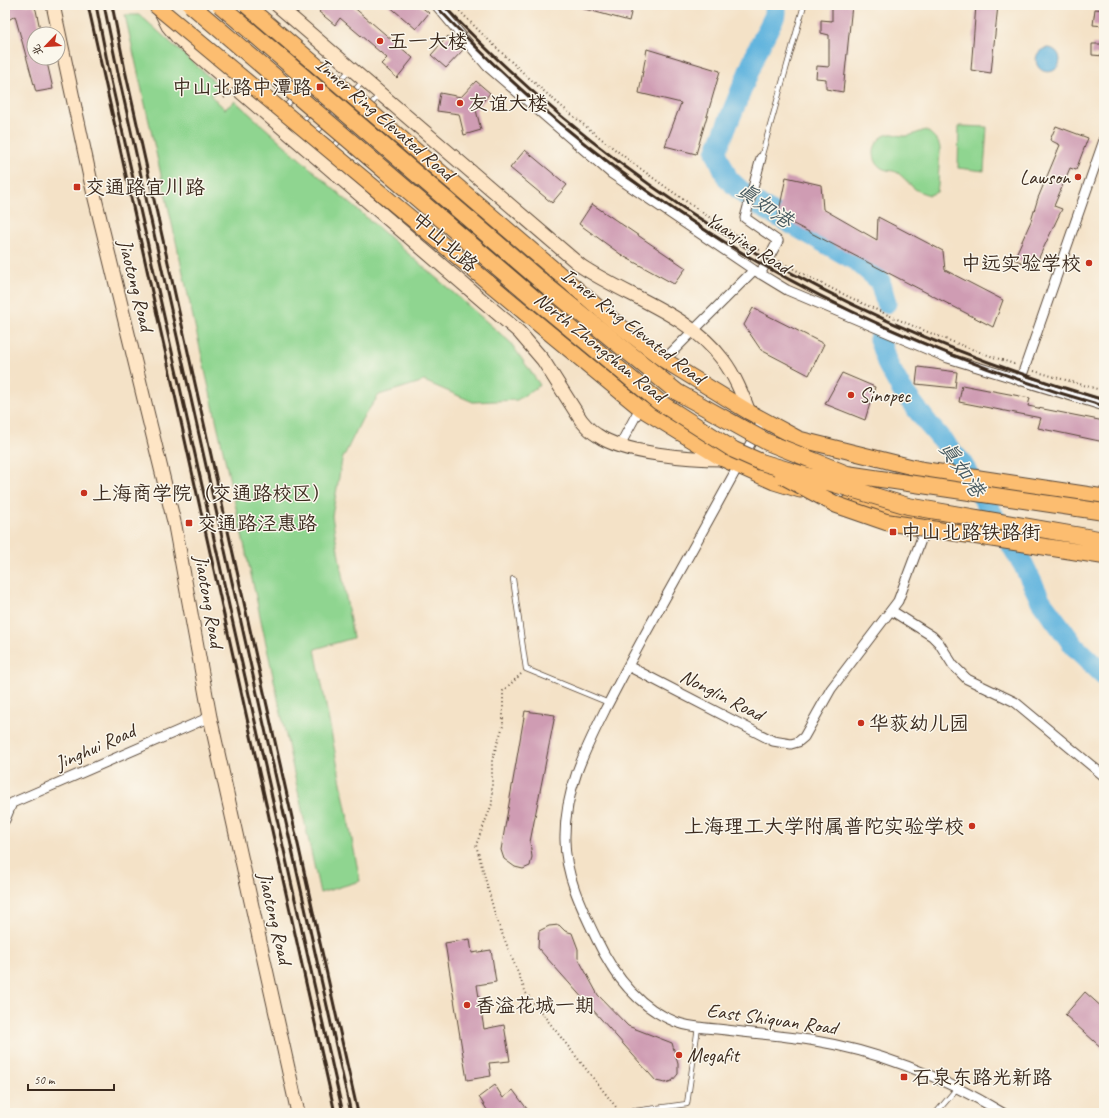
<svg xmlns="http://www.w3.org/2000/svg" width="1109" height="1118" viewBox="0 0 1109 1118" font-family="Caveat,'LXGW WenKai TC',sans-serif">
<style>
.green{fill:#8fd590;stroke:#658057}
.water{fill:#63b5de;stroke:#4f707e}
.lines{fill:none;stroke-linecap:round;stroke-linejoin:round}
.river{stroke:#63b5de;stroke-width:21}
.building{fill:#cf9cb3}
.service-casing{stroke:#574637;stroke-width:6}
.minor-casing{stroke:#574637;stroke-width:11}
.secondary-casing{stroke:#574637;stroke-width:15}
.primary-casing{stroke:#574637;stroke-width:17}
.trunk-casing{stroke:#574637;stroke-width:18}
.path{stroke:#574637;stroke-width:2;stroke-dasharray:1 3;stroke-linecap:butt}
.service{stroke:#fff;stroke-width:4.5}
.minor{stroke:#fff;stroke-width:9}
.secondary{stroke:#fee5c5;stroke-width:13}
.primary{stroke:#fcbd6f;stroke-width:15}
.trunk{stroke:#fcbd6f;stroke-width:16}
.rail{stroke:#3b2a1e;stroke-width:3}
.primary-bridge-casing{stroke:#574637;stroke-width:17;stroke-linecap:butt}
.trunk-bridge-casing{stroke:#574637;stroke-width:18;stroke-linecap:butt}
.path-bridge{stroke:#574637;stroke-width:2;stroke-dasharray:1 3;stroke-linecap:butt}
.primary-bridge{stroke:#fcbd6f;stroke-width:15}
.trunk-bridge{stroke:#fcbd6f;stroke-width:16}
.poi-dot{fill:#c8321e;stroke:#fbf7ec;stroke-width:1.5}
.labels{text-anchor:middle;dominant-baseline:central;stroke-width:3;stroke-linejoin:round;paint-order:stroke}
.poi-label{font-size:20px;fill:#3b2a1e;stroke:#fbf7ec;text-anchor:start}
.street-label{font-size:20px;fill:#3b2a1e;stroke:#fbf7ec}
.water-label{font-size:21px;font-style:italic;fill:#495b61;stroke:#fbf7ec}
</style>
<rect width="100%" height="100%" fill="#fbf7ec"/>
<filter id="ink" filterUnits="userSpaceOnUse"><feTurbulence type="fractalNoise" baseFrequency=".025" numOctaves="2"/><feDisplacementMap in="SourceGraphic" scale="8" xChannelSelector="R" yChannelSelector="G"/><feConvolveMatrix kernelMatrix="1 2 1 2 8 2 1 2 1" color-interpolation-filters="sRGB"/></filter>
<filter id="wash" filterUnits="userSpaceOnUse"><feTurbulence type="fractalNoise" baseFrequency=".012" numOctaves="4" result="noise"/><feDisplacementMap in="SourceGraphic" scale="16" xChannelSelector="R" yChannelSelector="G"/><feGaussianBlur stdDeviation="0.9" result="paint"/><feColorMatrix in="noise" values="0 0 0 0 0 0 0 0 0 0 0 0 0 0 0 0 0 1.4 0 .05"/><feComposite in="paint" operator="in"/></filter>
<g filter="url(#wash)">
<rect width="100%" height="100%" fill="#f4e2c7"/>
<path class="green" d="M125,15H140L219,86L211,96L225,109L235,101L328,184L510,342L540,385L517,400L473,402L424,381L379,395L362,419L342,460L332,516L353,638L315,649L360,881L320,893L254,588Z
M959,126L987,127L984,171L958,168Z
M926,130C944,144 940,147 939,166C938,175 939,183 937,192L930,195C910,190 912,184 898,173C892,169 884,172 878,165C869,153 876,136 890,134C894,133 898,136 902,136C910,137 918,132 926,130Z"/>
<path class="water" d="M1036 60a12 12 0 1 1 24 0a12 12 0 1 1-24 0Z"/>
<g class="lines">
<path class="river" d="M775,5V15L758,49L716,152L728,179L753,202L857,261L880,281L886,303
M879,339L888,365L902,390L929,425L961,462L1023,564L1041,601L1075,647L1104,675"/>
</g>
<g id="blocks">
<path class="building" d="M5,5H33L36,10L41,34H34V58H46L53,89L36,92L15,16L5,22Z
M325,5H351L413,58L397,78L381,64L387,58L340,18L335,25L319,12Z
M388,5H419L429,13L416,29Z
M582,5H633L629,21L581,8Z
M832,5H852L843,92L826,89V79L816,78L817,66L829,67V35L821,33V20L832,21Z
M976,5H998L991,73L971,70Z
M1095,9L1104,10V26L1093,25Z
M448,36L463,50L446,68L431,55Z
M1092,44H1104V56L1092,55Z
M647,49L720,71L696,154L665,146L681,103L639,93Z
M476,81L490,93L476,110L481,130L464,135L459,114L437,111L440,93L461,97Z
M1056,126L1088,138L1076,170L1070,168L1054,206L1062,209L1034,268L1014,259L1031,221L1038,198L1060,145L1050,140Z
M525,150L567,185L552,203L510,168Z
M786,177L821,185L823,209L877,240L878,217L943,251L945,270L1003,300L993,327L778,216Z
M592,204L686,268L674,284L623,256L579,224Z
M753,308L824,344L809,375L761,350L744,325Z
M918,367L957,372L955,388L916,384Z
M842,373L875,387L865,420L825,404Z
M962,385L1030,398L1028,406L1104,421V442L1038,428L1041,418L959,402Z
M525,711L555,715L530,842L532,857L530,866L523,869L515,867L504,859L501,850Z
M559,925L565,931L572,933L578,949V958L598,995L628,1026L672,1043L678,1064V1074L672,1081L665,1083L656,1081L538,948L539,931L549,926Z
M470,939L472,953L491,950L496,982L477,985L484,1029L504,1025L510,1061L489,1063L491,1076L467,1080L445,943Z
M1085,992L1104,1009V1050L1065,1015Z
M495,1085L503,1098L513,1090L530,1113H489L479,1097Z"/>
</g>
</g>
<g filter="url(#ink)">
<use href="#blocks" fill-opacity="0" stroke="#574637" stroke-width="1"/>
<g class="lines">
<g class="service-casing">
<path id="service" d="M284,108L333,56
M301,123L350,70
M314,135L363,81
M331,150L379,95
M761,158L804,5
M513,579L526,669L609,703
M620,1113L687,1104L698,1027
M936,1113L958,1087"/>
</g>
<g class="minor-casing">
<path id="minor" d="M436,5L487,66L612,174L754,270L787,290L948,358L1104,406
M760,274L778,241L745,218L761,158
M664,360L754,270
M1020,381L1104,140
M763,420C729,484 693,548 658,611C640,643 623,675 606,708C585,750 564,791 565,840C565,874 581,907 596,938C613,974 637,1007 676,1022C689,1027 703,1028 717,1029C748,1033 779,1035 810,1040C879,1051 943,1077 1003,1113
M620,445L640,408
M892,611L932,636L939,643L953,665L967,679L1015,702L1104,776
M628,666L773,741L791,744L798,742L804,737L831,689L898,601L927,524
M5,820L12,803L210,717"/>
</g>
<g class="secondary-casing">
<path id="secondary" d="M53,5L91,182L175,526L210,717L298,1113
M277,5L581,266C629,298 688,313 723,360C735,376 742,394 749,412
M160,10L168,26L178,38L519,332L543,360L581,420C586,426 590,431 597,435C624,454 690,459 723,459"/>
</g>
<g class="primary-casing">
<path id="primary" d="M557,272L616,323L664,360L749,412L799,439L920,469L1104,497
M525,313L640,408L723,459L774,482L800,490
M848,503L977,529"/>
</g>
<g class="trunk-casing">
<path id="trunk" d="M548,287L677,392"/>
</g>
<path class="path" d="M454,5C545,101 649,180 761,251
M779,261C854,302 933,337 1014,364L1016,363
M1034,371L1104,391
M521,674L503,691V726L492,760V804L476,845L496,918L526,993L616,1107"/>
<use href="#service" class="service"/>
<use href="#minor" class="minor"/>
<use href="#secondary" class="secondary"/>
<use href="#primary" class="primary"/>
<use href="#trunk" class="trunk"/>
<path class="rail" d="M88,5L335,1113
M96,5L110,76L343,1113
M104,5L118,73L351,1113
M112,5L125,70L358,1113
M435,5C622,204 842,332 1104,406
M443,5C629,200 846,325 1104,400"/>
<g class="primary-bridge-casing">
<path id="primary-bridge" d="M155,5L525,313
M246,5L557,272"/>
</g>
<g class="trunk-bridge-casing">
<path id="trunk-bridge" d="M191,5L536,300L659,402L734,450L761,462L908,506L1104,540
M220,5L548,287
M677,392L767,442L847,474L1104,512
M783,476L837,505L886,522L1104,556"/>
</g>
<path class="path-bridge" d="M224,98L234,87"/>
<use href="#primary-bridge" class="primary-bridge"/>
<use href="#trunk-bridge" class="trunk-bridge"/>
</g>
</g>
<g class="poi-dot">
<circle cx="380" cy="41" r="4"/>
<rect x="316" y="83" width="8" height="8" rx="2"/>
<circle cx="460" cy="103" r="4"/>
<circle cx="1078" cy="177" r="4"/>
<rect x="73" y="183" width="8" height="8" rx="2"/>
<circle cx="1089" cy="263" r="4"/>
<circle cx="851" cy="395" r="4"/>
<circle cx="84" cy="493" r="4"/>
<rect x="185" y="519" width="8" height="8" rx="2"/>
<rect x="889" y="528" width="8" height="8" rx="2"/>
<circle cx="861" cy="723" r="4"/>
<circle cx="972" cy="826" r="4"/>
<circle cx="467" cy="1005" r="4"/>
<circle cx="679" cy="1055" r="4"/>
<rect x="900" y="1073" width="8" height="8" rx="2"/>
</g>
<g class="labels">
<g class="poi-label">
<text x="388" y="41">五一大楼</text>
<text x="312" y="87" text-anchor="end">中山北路中潭路</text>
<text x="468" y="103">友谊大楼</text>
<text x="1070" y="177" text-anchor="end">Lawson</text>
<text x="85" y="187">交通路宜川路</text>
<text x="1081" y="263" text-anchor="end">中远实验学校</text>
<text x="859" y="395">Sinopec</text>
<text x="92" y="493">上海商学院（交通路校区）</text>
<text x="197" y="523">交通路泾惠路</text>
<text x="901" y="532">中山北路铁路街</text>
<text x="869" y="723">华荻幼儿园</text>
<text x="964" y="826" text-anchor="end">上海理工大学附属普陀实验学校</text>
<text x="475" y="1005">香溢花城一期</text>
<text x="687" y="1055">Megafit</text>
<text x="912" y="1077">石泉东路光新路</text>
</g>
<g class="street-label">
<text transform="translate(385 119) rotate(41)">Inner Ring Elevated Road</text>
<text transform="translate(445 242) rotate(41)">中山北路</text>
<text transform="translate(748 243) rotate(33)">Yuanjing Road</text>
<text transform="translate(136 285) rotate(76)">Jiaotong Road</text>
<text transform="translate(633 326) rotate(38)">Inner Ring Elevated Road</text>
<text transform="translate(600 347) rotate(39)">North Zhongshan Road</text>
<text transform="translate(209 601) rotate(80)">Jiaotong Road</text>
<text transform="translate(722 695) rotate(27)">Nonglin Road</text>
<text transform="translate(95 747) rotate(-24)">Jinghui Road</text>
<text transform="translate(275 918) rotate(77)">Jiaotong Road</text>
<text transform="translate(772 1019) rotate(8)">East Shiquan Road</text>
</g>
<g class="water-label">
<text transform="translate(765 205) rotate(35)">真如港</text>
<text transform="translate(962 469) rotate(55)">真如港</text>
</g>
</g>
<rect width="1109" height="1118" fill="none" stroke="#fbf7ec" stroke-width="20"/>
<g transform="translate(46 46) rotate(245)"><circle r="19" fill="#fbf7ec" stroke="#aea59a"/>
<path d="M0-3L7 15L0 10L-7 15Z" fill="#c8321e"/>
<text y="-6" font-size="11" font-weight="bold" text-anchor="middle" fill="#3b2a1e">北</text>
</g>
<path d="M28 1084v6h86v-6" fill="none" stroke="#3b2a1e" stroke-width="2"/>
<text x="34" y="1084" font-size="12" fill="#3b2a1e" stroke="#fbf7ec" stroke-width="3" paint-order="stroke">50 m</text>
</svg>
